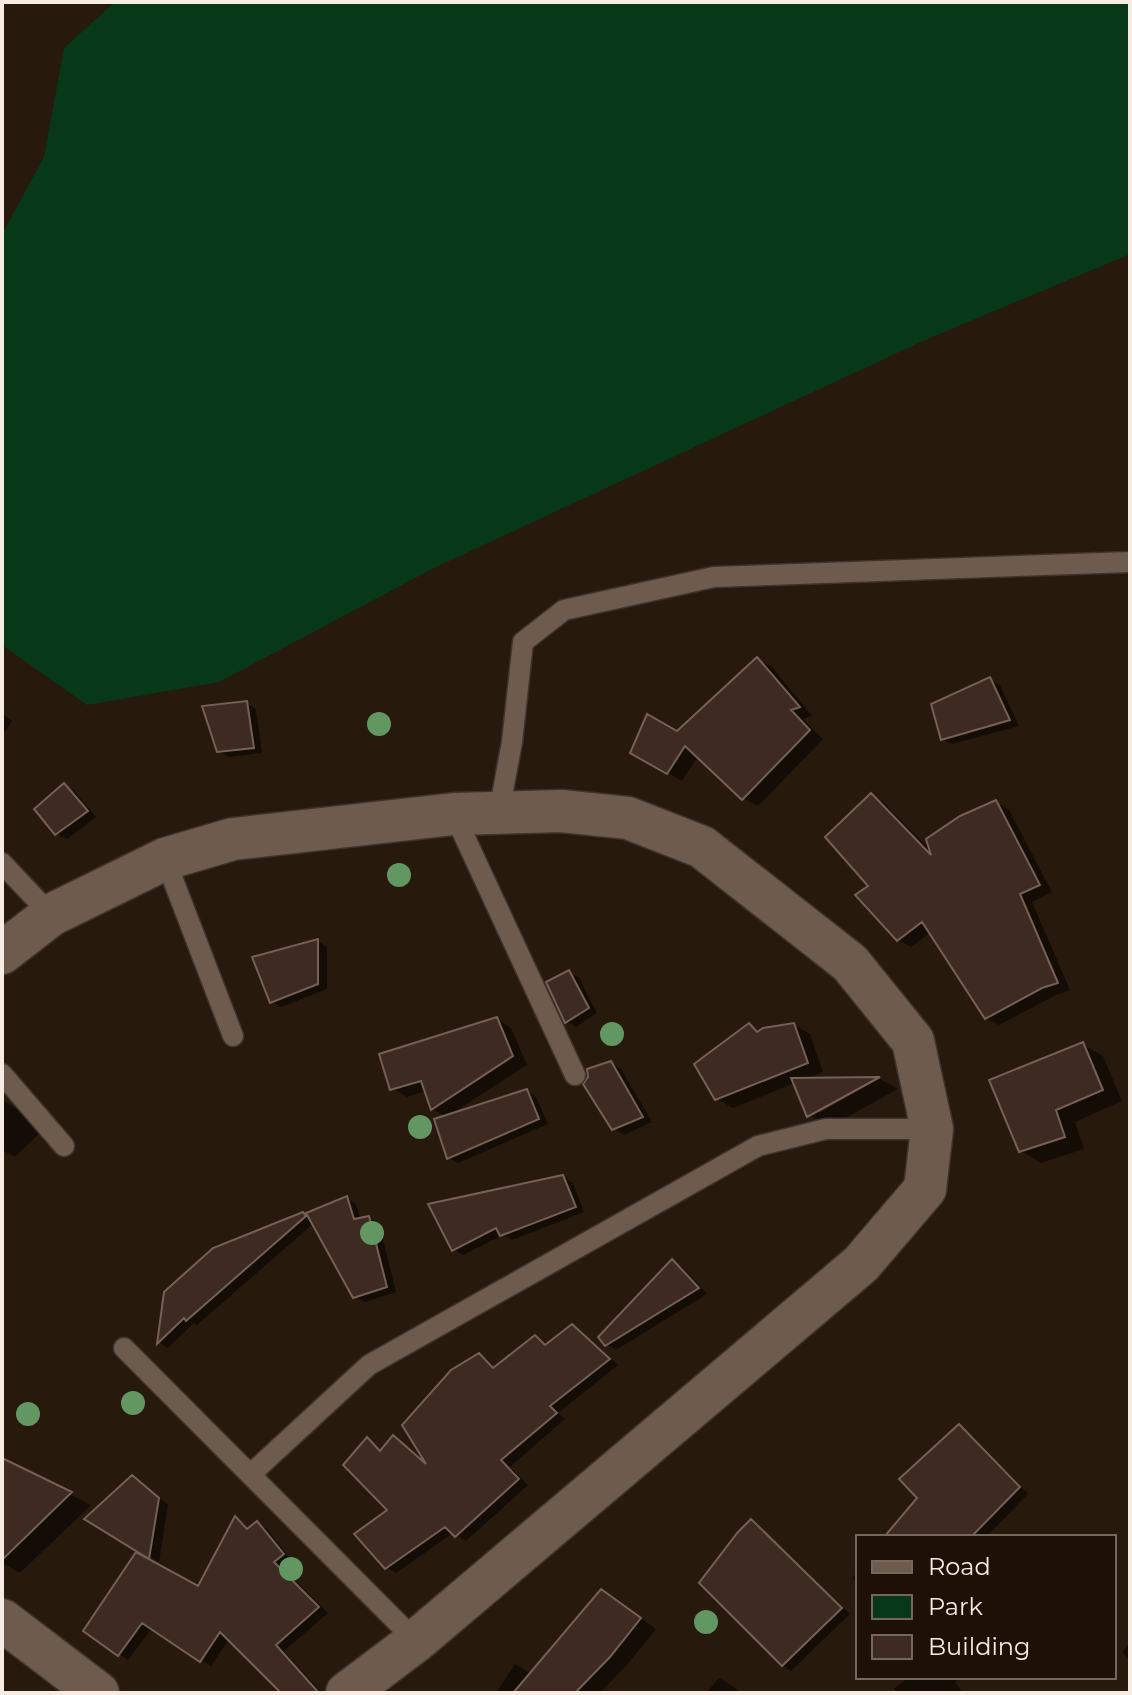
<svg xmlns="http://www.w3.org/2000/svg" width="1132" height="1695" viewBox="0 0 1132 1695" font-family="Montserrat,sans-serif">
<style>
.green{fill:#073817}
.shadow{fill:#0007;fill-rule:evenodd}
.building{fill:#3d2a20;stroke:#756055;stroke-width:2}
.lines{fill:none;stroke-linecap:round;stroke-linejoin:round}
.lane-casing{stroke:#3e332d;stroke-width:23}
.street-casing{stroke:#3e332d;stroke-width:45}
.lane{stroke:#6d5c4d;stroke-width:20}
.street{stroke:#6d5c4d;stroke-width:42}
.tree{fill:#629762}
</style>
<rect width="100%" height="100%" fill="#27190c"/>
<path class="green" d="M115,2H1130V254L923,341L434,568L219,682L87,705L2,645V234L44,157L64,48Z"/>
<path class="shadow" d="M757,659L772,667L812,716L803,719L823,739L758,806L743,798L698,756L682,781L632,752L677,733Z
M990,680L1000,685L1019,726L952,744L942,739Z
M247,703L256,709L262,753L229,757L219,751Z
M2,713L12,721L2,736Z
M65,786L74,791L96,817L67,839L57,834L36,809Z
M871,795L884,803L932,852L996,802L1009,810L1052,892L1032,902L1070,990L1056,995L999,1025L986,1018L931,932L911,947L898,940L871,886Z
M318,941L327,947V989L281,1007L271,1001Z
M569,972L579,978L597,1013L576,1027L567,1021Z
M497,1019L511,1028L527,1065L451,1114L527,1091L536,1097L548,1124L458,1163L448,1157L447,1117L432,1109L426,1091L407,1097L392,1088Z
M794,1025L810,1034L823,1072L803,1080L880,1079L898,1089L829,1127L809,1115L795,1083L733,1108L717,1099L759,1033ZM863,1084L865,1087L819,1113V1108Z
M1082,1044L1103,1056L1122,1101L1075,1122L1084,1149L1041,1163L1021,1151Z
M611,1063L621,1069L652,1122L624,1135L614,1129Z
M2,1100L19,1110L41,1132L15,1157L2,1150Z
M563,1177L573,1183L584,1212L512,1240L503,1235L463,1255L453,1249Z
M347,1198L356,1204L361,1220L369,1218L379,1224L396,1292L365,1302L355,1297L314,1223L197,1325L194,1323L168,1348L160,1343L166,1293L303,1214L306,1216Z
M672,1262L682,1267L707,1294L616,1350L606,1344Z
M573,1327L582,1332L618,1365L558,1413L565,1419L510,1467L528,1485L466,1541L453,1533L396,1573L386,1567L390,1511L368,1440L382,1451L394,1438L427,1465L479,1356L496,1369L535,1337L548,1345Z
M959,1427L969,1432L1028,1494L986,1537H968Z
M5,1462L91,1505L20,1573L2,1563V1469Z
M133,1478L168,1505L159,1562L87,1519Z
M235,1519L250,1529L257,1523L267,1529L292,1561L283,1568L328,1613L284,1651L322,1693H283L229,1639L211,1666L152,1628L128,1660L86,1630L199,1589Z
M752,1522L761,1528L850,1614L791,1671L782,1665Z
M858,1571V1584L852,1578Z
M601,1591L656,1629L626,1666L600,1693H496L515,1664L532,1674Z
M1130,1643V1660L1122,1652Z
M908,1677H961L955,1682L963,1693H898L894,1689Z
M719,1678L728,1683L741,1693H706Z"/>
<path class="building" d="M757,657L800,707L791,710L810,730L742,800L685,746L667,774L630,753L647,714L677,731Z
M990,677L1010,720L941,740L931,704Z
M247,701L254,748L217,752L202,706Z
M64,783L88,811L55,835L34,809Z
M871,793L931,855L926,839L960,816L996,800L1040,885L1020,894L1058,983L1042,988L985,1019L922,922L897,941L855,895L868,886L825,837Z
M318,939V984L270,1003L252,957Z
M569,970L589,1008L565,1023L546,982Z
M497,1017L513,1056L431,1110L421,1081L390,1090L379,1054Z
M749,1023L757,1032L763,1028L794,1023L808,1063L715,1100L694,1064Z
M1083,1042L1103,1090L1056,1110L1065,1137L1019,1152L989,1080Z
M611,1061L643,1117L612,1130L583,1084L588,1077L587,1069Z
M880,1077L807,1117L791,1078Z
M527,1089L539,1119L447,1159L434,1119Z
M563,1175L576,1207L500,1236L496,1228L452,1251L428,1204Z
M347,1196L354,1219L369,1216L387,1287L353,1298L306,1213Z
M303,1212L306,1216L186,1321L184,1318L157,1344L164,1292L213,1248Z
M672,1259L699,1288L605,1346L598,1337Z
M572,1324L610,1359L550,1406L557,1413L501,1460L519,1479L455,1537L445,1527L385,1569L354,1534L387,1510L343,1465L367,1437L380,1451L393,1435L426,1464L402,1425L451,1370L479,1353L493,1368L535,1335L545,1345Z
M959,1424L1020,1487L971,1537H884L917,1498L899,1479Z
M2,1458L72,1492L2,1560Z
M132,1475L159,1498L149,1559L84,1519Z
M235,1516L247,1529L257,1521L284,1554L274,1562L319,1607L276,1645L319,1693H281L220,1632L200,1662L142,1623L118,1656L83,1631L136,1552L198,1586Z
M751,1519L842,1608L782,1666L699,1583L738,1532Z
M601,1589L641,1618L610,1657L575,1693H513Z"/>
<g class="lines">
<g class="lane-casing">
<path id="lane" d="M499,812L512,742L523,642L564,610L714,577L1130,562
M454,814L575,1075
M165,859L233,1036
M2,863L51,915
M2,1074L64,1146
M124,1348L416,1641
M251,1474L369,1365L758,1146L826,1129H932"/>
</g>
<g class="street-casing">
<path id="street" d="M2,953L51,915L165,859L233,839L454,814L561,811L628,818L702,847L850,963L913,1041L932,1129L925,1189L861,1264L416,1641L347,1693
M2,1620L98,1693"/>
</g>
<use href="#lane" class="lane"/>
<use href="#street" class="street"/>
</g>
<g class="tree">
<circle cx="379" cy="724" r="12"/>
<circle cx="399" cy="875" r="12"/>
<circle cx="612" cy="1034" r="12"/>
<circle cx="420" cy="1127" r="12"/>
<circle cx="372" cy="1233" r="12"/>
<circle cx="133" cy="1403" r="12"/>
<circle cx="28" cy="1414" r="12"/>
<circle cx="291" cy="1569" r="12"/>
<circle cx="706" cy="1622" r="12"/>
</g>
<rect width="1132" height="1695" fill="none" stroke="#f6ece3" stroke-width="8"/>
<rect x="856" y="1535" width="260" height="144" fill="#1e1004" stroke="#74685d" stroke-width="2"/>
<rect x="872" y="1561" width="40" height="12" fill="#6d5c4d" stroke="#74685d" stroke-width="2"/>
<text x="928" y="1575" font-size="24" fill="#f6ece3">Road</text>
<rect x="872" y="1595" width="40" height="24" fill="#073817" stroke="#74685d" stroke-width="2"/>
<text x="928" y="1615" font-size="24" fill="#f6ece3">Park</text>
<rect x="872" y="1635" width="40" height="24" fill="#3d2a20" stroke="#74685d" stroke-width="2"/>
<text x="928" y="1655" font-size="24" fill="#f6ece3">Building</text>
</svg>
